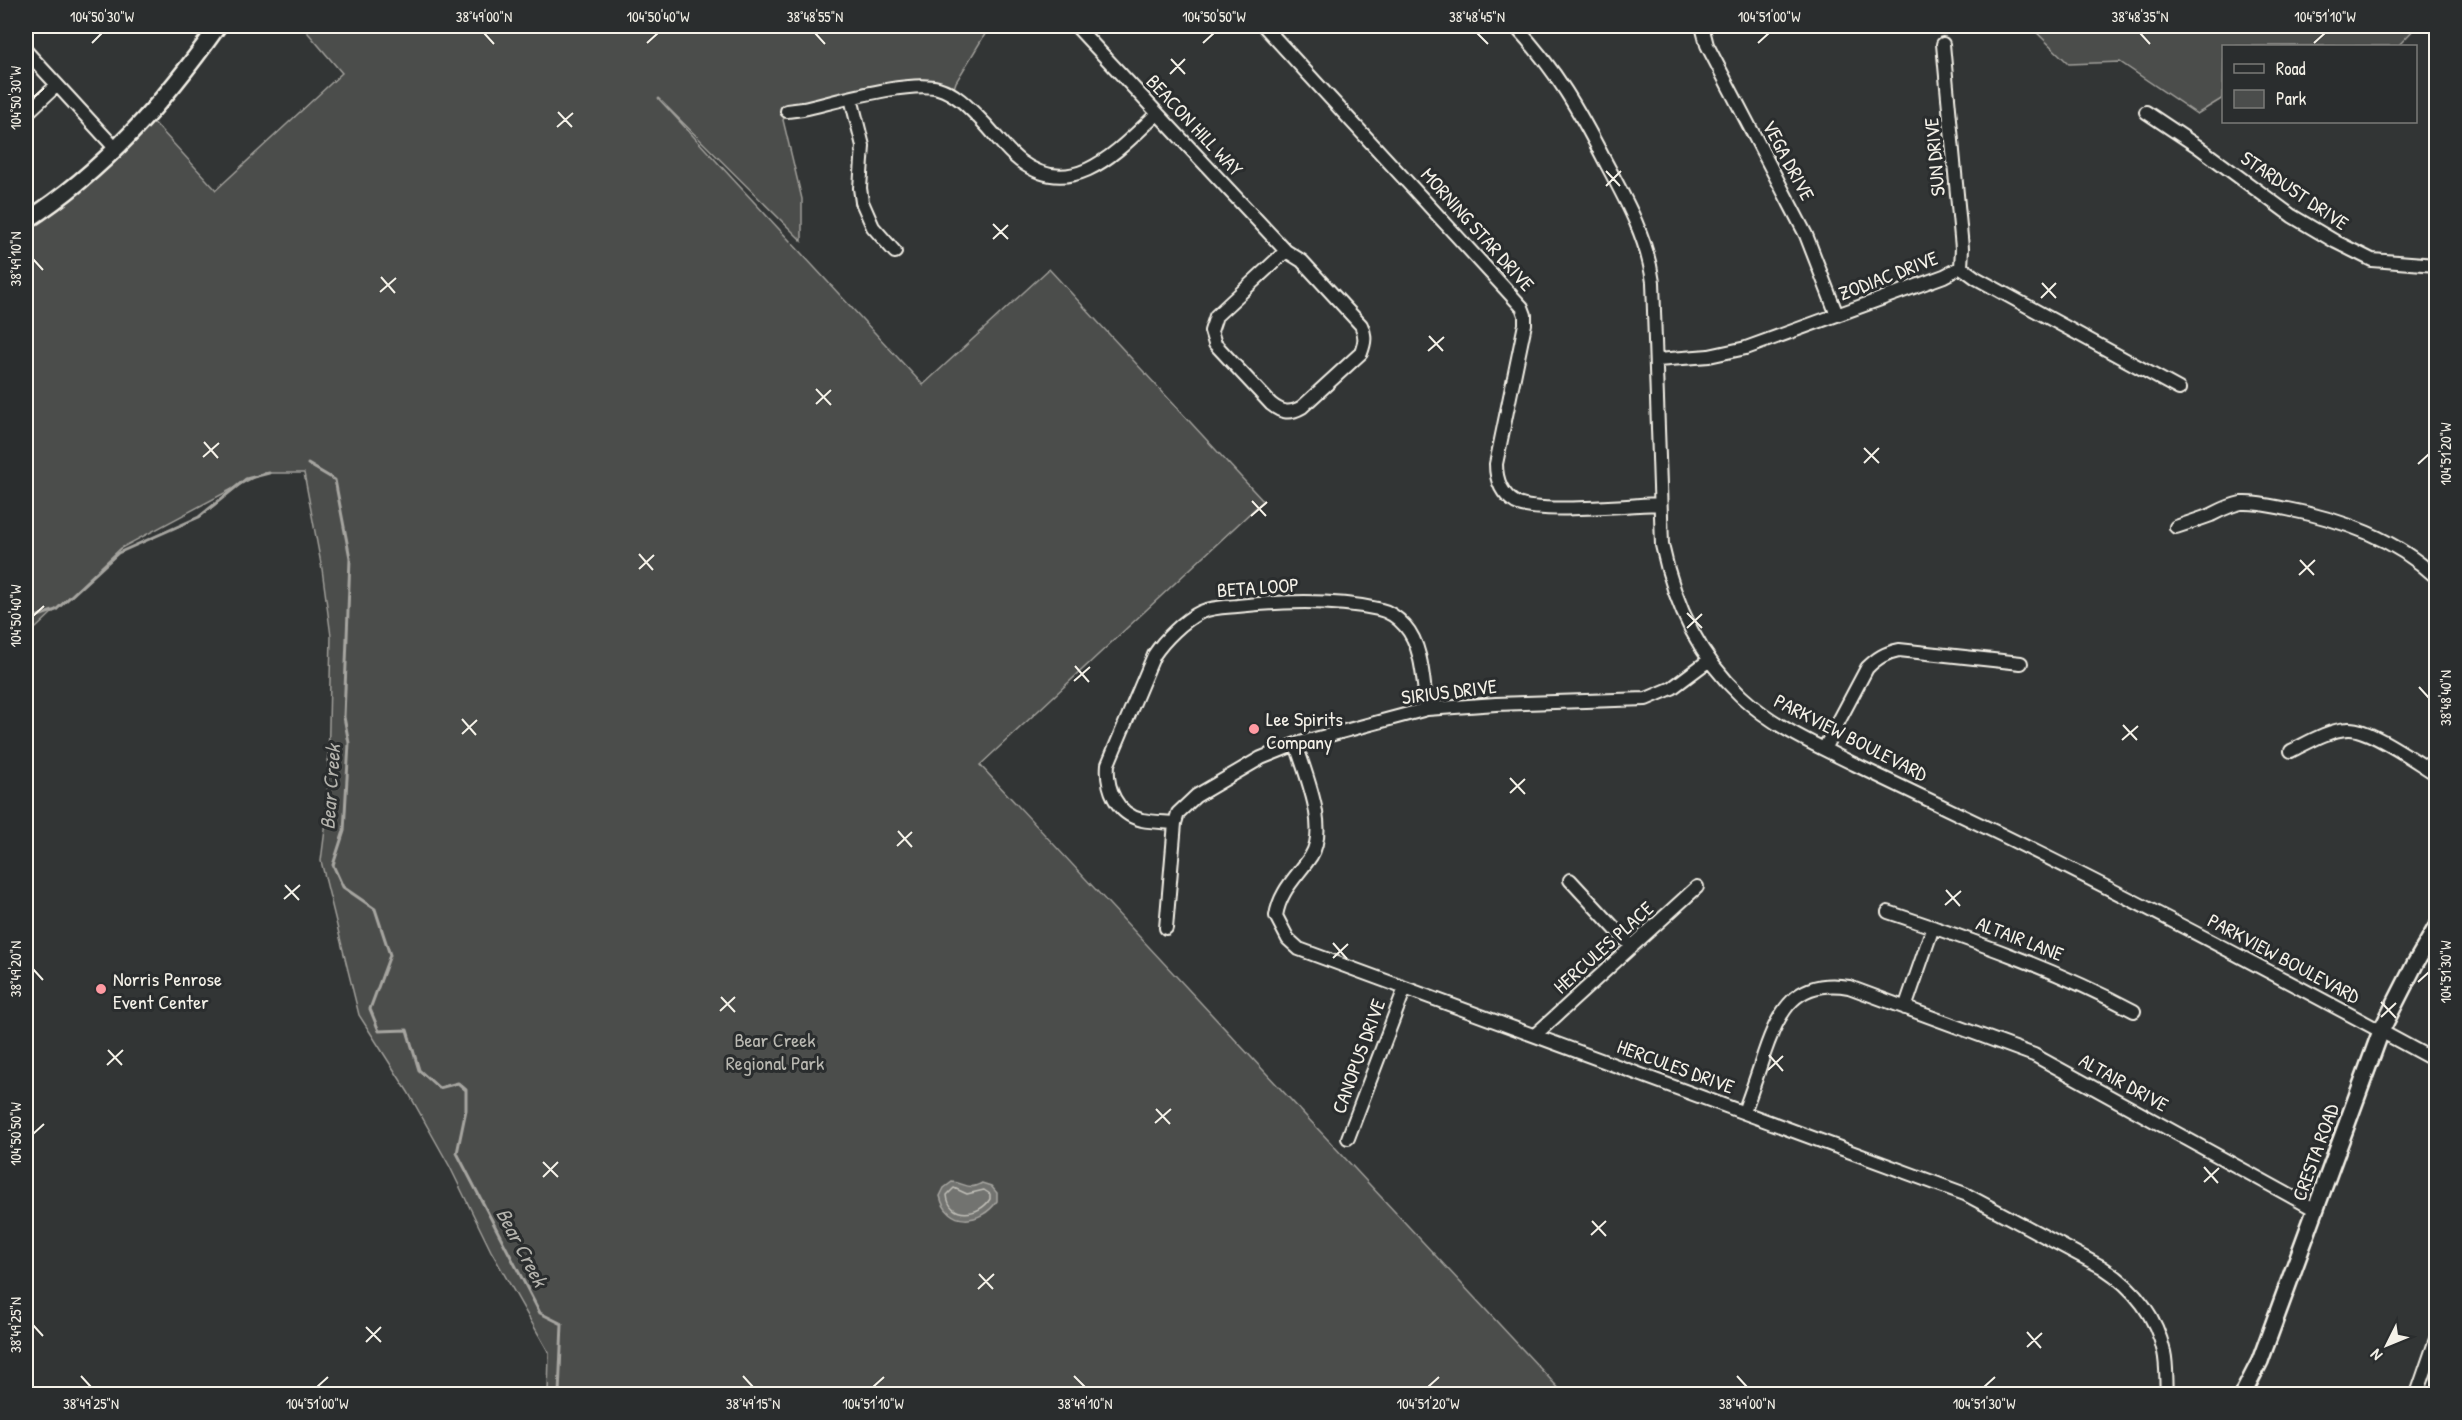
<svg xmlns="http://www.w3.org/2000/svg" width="2462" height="1420" viewBox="0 0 2462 1420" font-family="'Patrick Hand',sans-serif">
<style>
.green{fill:#4b4d4c;stroke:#a09f9a;stroke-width:1.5}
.water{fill:#727370;stroke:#a6a5a0;stroke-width:1.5}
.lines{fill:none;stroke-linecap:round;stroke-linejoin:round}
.shore{stroke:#c0bfb8;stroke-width:1.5}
.stream{stroke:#a6a5a0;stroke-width:3}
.minor-casing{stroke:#f4f1e8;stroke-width:16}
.major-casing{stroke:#f4f1e8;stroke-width:20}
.minor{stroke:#2a2d2e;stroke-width:12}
.major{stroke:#2a2d2e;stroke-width:15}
.ticks{fill:none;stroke:#f4f1e8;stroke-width:2}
.poi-dot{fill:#ff9aa2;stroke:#2a2d2e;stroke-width:2}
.labels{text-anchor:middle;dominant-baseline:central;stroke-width:6;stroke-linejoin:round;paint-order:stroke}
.street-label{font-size:20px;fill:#f4f1e8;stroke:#2a2d2e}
.poi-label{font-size:20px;fill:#f4f1e8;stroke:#2a2d2e;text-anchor:start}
.park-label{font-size:20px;fill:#b9b8b1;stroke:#2a2d2e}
.water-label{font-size:21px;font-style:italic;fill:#b3b2ac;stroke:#2a2d2e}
.neatline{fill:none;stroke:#f4f1e8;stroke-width:2}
.ticks-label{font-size:15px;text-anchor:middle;fill:#f4f1e8}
</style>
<rect width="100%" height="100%" fill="#323535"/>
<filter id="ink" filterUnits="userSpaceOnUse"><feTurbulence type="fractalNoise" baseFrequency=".0167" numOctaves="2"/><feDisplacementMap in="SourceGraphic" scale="12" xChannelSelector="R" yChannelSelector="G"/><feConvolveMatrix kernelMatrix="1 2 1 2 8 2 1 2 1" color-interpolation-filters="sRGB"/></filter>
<g filter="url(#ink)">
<path class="green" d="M302,26H990L956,82L952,94L939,88L787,111L783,120L802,199V241L658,98L923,385L1049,269L1263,501L980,765L1564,1394H548L549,1353L491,1251L450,1167L408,1092L359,1015L321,861L327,814L331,636L322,569L304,473H262L121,548L36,628L26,634V230L74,197L102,171L151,119L216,190L342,73Z
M2030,26H2417L2398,46H2224L2223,98L2197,114L2120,62L2069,64Z"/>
<path class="water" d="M952,1182C965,1183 969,1191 982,1183L991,1186L997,1193V1201C981,1225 947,1227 940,1196L944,1188Z"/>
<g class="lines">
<path class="shore" d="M954,1188L967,1194L984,1190L990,1194V1199C980,1216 949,1220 947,1195Z"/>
<path class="stream" d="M308,464L335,480L350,558L344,717L349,743L344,831L333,865L343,887L375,909L390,955L370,1009L379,1031L407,1030L419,1070L439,1088L458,1083L466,1090V1110L457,1153L540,1313L562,1324L559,1394
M26,620L56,610L118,553L199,517L246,479L269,473"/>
<g class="minor-casing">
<path id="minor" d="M1076,26L1286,251
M1264,26L1522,307L1525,315V324L1496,464C1496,480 1501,494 1516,503C1537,514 1630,505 1659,504
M1515,26C1557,71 1578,109 1606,163C1627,202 1647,238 1653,282L1662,545C1674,602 1698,656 1741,696C1774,727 1816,745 1856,765C1904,788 1952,811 2000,834C2147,906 2292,983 2436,1061
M1702,26L1707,45L1806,235L1837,315
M1943,44L1962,248L1961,267
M26,51L116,149
M851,98L863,146L860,188L862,202L873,227L895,252
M787,111L803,109C835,102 909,80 938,88C958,94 971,110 985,124C996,136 1007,151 1020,161C1074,202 1119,149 1157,114
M2146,112L2197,146L2292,216L2336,242L2372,260L2436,265
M26,114L57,85
M1286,251L1302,261L1361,325C1366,336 1365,342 1361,353L1302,407C1290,414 1282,413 1271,404L1215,344L1211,331L1216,316Z
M1657,360L1709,356L1746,348L1944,276L1961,267L1976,278L2179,389
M2176,527C2188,523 2200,519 2211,515C2221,510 2230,505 2241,503C2257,502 2272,506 2287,509C2343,520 2394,538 2436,577
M1296,744C1305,774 1329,827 1311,856C1297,877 1280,890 1276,916L1288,939L1299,949L1965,1194L2102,1267C2133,1287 2156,1315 2164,1352C2167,1365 2166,1381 2167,1394
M1824,749L1867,668C1877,658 1885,653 1899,650L2021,663
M2291,751C2309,742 2328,730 2348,729C2368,727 2418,763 2436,774
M1175,823C1164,822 1152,822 1142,820C1116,814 1106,788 1108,764L1154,655C1164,640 1184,620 1201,612C1212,607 1225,607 1237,606C1283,601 1332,599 1378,609C1388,611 1398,618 1405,626C1423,646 1423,683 1427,709
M1570,880L1632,947
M1888,912C1972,940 2055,969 2134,1011
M1166,928L1175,823L1178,813L1196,796L1261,758L1296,744L1427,709L1496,704L1646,699L1672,688L1708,661
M1905,1008L1933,927
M1535,1035L1697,887
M1744,1112C1751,1093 1758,1073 1764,1054C1779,1010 1796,978 1849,987L2034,1055L2316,1210
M1348,1138L1405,988
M2417,1394L2436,1339"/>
</g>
<g class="major-casing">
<path id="major" d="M26,221C104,171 165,101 218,26
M2243,1394L2260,1361L2381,1031L2415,964L2436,928"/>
</g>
<use href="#minor" class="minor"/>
<use href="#major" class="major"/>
</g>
</g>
<path class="ticks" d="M484,33L494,44M815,33L825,44M1477,33L1488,44M2140,33L2150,44M92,43L102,33M647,43L658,33M1203,43L1214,33M1758,43L1769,33M2314,43L2325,33M1171,59L1185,74M1170,74L1185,59M33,98L44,88M558,112L572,127M557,127L573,113M1606,171L1620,186M1606,186L1621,171M993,224L1008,239M993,239L1008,225M33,259L43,270M381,277L395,293M2042,283L2056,298M380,292L396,278M2041,298L2056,283M1429,336L1443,351M1428,351L1444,337M816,389L831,405M816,404L831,390M204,442L218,458M1864,448L1879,463M203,457L219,443M1864,463L1879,448M2418,464L2429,454M1252,501L1266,516M1251,516L1267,502M639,554L653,570M2300,560L2314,575M639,569L654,555M2299,575L2315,560M1687,613L1702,628M33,616L44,606M1687,628L1702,614M1075,666L1089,682M1074,681L1090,667M2419,687L2429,698M462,719L476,735M2123,725L2137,740M462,734L477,720M2122,740L2138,726M1510,778L1525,794M1510,793L1525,779M898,831L912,847M897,846L912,832M285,885L299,900M1946,890L1960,906M284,899L300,885M1945,905L1961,891M1333,943L1347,959M1333,958L1348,944M33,969L43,980M2418,982L2429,972M721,997L735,1012M2381,1002L2396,1018M720,1011L735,997M2381,1017L2396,1003M108,1050L122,1065M1769,1055L1783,1071M107,1065L123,1050M1768,1070L1783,1056M1156,1109L1170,1124M1155,1123L1171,1109M33,1134L44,1124M543,1162L558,1177M2204,1167L2218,1183M543,1177L558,1162M2204,1182L2219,1168M1592,1221L1606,1236M1591,1235L1606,1221M979,1274L993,1289M978,1289L994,1274M33,1325L43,1336M366,1327L381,1342M2027,1332L2041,1348M366,1342L381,1327M2027,1347L2042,1333M81,1376L91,1387M743,1376L753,1387M1074,1376L1085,1387M1737,1376L1747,1387M317,1387L328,1377M873,1387L884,1377M1428,1387L1439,1377M1984,1387L1995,1377"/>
<g class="poi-dot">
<circle cx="1254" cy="729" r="6"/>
<circle cx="101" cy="989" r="6"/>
</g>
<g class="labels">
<g class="street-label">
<text transform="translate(1195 125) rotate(47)">BEACON HILL WAY</text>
<text transform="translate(1934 157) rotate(-95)">SUN DRIVE</text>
<text transform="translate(1789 160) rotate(62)">VEGA DRIVE</text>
<text transform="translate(2295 190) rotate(34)">STARDUST DRIVE</text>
<text transform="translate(1478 229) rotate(48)">MORNING STAR DRIVE</text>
<text transform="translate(1888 275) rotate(-21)">ZODIAC DRIVE</text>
<text transform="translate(1258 587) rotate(-4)">BETA LOOP</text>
<text transform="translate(1449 691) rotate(-7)">SIRIUS DRIVE</text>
<text transform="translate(1851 737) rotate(27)">PARKVIEW BOULEVARD</text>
<text transform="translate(2020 938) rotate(21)">ALTAIR LANE</text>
<text transform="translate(1603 947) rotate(-42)">HERCULES PLACE</text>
<text transform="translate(2284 958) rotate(28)">PARKVIEW BOULEVARD</text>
<text transform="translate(1358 1056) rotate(-70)">CANOPUS DRIVE</text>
<text transform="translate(1676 1066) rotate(20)">HERCULES DRIVE</text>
<text transform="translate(2124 1082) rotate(29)">ALTAIR DRIVE</text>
<text transform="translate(2315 1152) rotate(-70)">CRESTA ROAD</text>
</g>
<g class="poi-label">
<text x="1266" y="718">Lee Spirits<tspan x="1266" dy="23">Company</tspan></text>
<text x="113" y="978">Norris Penrose<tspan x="113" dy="23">Event Center</tspan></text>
</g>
<g class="park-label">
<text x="775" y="1039">Bear Creek<tspan x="775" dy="23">Regional Park</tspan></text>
</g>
<g class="water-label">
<text transform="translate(330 787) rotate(-86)">Bear Creek</text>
<text transform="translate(522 1247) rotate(62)">Bear Creek</text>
</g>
</g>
<rect width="2462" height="1420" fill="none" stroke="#2a2d2e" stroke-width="66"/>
<rect x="2222" y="45" width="195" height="78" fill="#2a2d2e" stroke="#7b7b78" stroke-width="1.5"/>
<rect x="2234" y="64" width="30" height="9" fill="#2a2d2e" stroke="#7b7b78" stroke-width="1.5"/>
<text x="2276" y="75" font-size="18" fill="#f4f1e8">Road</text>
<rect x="2234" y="90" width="30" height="18" fill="#4b4d4c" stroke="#7b7b78" stroke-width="1.5"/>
<text x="2276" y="105" font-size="18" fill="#f4f1e8">Park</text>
<g transform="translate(2387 1345) rotate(227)" stroke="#2a2d2e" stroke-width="4.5" paint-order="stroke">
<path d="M0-4.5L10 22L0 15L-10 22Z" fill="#f4f1e8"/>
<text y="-9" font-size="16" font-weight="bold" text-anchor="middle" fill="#f4f1e8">N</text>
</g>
<rect x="33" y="33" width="2396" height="1354" class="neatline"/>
<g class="ticks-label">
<text x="102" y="22">104°50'30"W</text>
<text x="484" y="22">38°49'00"N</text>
<text x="658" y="22">104°50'40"W</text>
<text x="815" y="22">38°48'55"N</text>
<text x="1214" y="22">104°50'50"W</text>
<text x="1477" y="22">38°48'45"N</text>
<text x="1769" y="22">104°51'00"W</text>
<text x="2140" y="22">38°48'35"N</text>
<text x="2325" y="22">104°51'10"W</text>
<text transform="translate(16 98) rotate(-90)" y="5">104°50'30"W</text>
<text transform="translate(16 259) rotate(-90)" y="5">38°49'10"N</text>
<text transform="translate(2446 454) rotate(-90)" y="5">104°51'20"W</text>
<text transform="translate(16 616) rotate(-90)" y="5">104°50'40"W</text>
<text transform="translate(2446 698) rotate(-90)" y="5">38°48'40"N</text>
<text transform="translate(16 969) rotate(-90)" y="5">38°49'20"N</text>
<text transform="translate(2446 972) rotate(-90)" y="5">104°51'30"W</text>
<text transform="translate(16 1134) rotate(-90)" y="5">104°50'50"W</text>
<text transform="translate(16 1325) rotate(-90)" y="5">38°49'25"N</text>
<text x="91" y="1409">38°49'25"N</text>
<text x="317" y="1409">104°51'00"W</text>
<text x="753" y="1409">38°49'15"N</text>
<text x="873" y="1409">104°51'10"W</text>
<text x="1085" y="1409">38°49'10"N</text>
<text x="1428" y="1409">104°51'20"W</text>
<text x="1747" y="1409">38°49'00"N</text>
<text x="1984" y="1409">104°51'30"W</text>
</g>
</svg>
